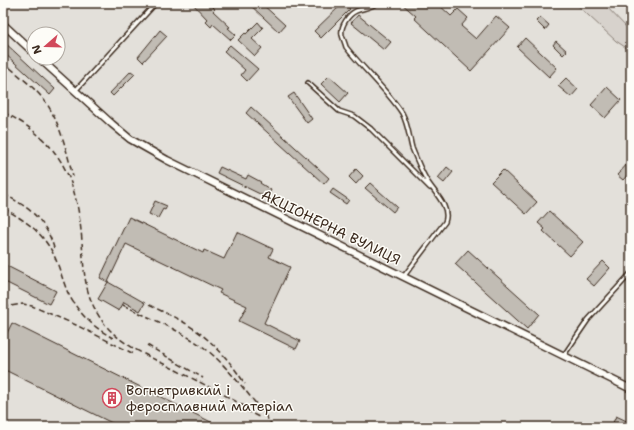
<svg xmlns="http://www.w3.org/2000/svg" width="634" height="430" viewBox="0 0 634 430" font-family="'Shantell Sans',sans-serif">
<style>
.built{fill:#e3e0da;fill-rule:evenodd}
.green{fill:#d7d2cc;stroke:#897e75}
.building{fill:#c1bcb4;stroke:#3b2a1e}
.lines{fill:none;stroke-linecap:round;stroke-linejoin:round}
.service-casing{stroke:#3b2a1e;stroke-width:6}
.minor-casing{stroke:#3b2a1e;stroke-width:9}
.service{stroke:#fdfcf7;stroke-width:3}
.minor{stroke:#fdfcf7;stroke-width:6}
.rail{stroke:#3b2a1e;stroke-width:1.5;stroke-dasharray:6 3;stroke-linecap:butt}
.labels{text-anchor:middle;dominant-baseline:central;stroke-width:3;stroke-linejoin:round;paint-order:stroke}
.street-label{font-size:14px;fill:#3b2a1e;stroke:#fdfcf7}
.poi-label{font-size:14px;fill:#3b2a1e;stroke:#fdfcf7;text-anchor:start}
</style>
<rect width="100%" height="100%" fill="#f1efea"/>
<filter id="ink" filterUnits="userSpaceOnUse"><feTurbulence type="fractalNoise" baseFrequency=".025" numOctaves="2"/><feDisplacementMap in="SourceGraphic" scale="8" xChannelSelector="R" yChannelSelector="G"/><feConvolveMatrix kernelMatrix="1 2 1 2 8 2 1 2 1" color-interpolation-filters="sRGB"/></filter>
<g filter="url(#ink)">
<path class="built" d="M3,3H631V427H3ZM34,34H58V58H34Z"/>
<path class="green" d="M575,3H603L631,32V51L616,41Z"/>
<path class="building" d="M192,3H209L215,9L213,11L230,27L228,28L236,35L231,40L213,24L211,27L205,21L207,19Z
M248,3H261L285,25L279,32Z
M343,3L350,9L321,38L314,31Z
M401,3H437L451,16L458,9L468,18L461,26L476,39L496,16L510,28L471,71L414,18L416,16Z
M358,15L391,42L384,50L351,23Z
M540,17L549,25L545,30L536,21Z
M258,22L263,28L252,39L262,48L255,56L238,40L245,33L246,34Z
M160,30L167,36L143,62L138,57Z
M525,38L557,68L549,77L517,47Z
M3,41L55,89L50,95L3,52Z
M556,41L567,51L563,55L553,45Z
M230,45L258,69L247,81L241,75L245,70L224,51Z
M131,71L135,74L113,96L110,93Z
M329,76L348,93L340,102L321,84Z
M566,78L578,89L571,97L558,86Z
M607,87L621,100L605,118L591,105Z
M294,93L312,119L307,123L288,97Z
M251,107L329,178L324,184L246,113Z
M631,160V171L623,180L617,175Z
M220,167L246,179L248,175L261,182L260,183L271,190L268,196L265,194L264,196L217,173Z
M447,167L453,172L444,183L438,178Z
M356,169L363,176L356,184L349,177Z
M503,170L537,202L526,214L491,182Z
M370,183L397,207L393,212L365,188Z
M333,189L349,200L346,204L330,193Z
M155,201L167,206L165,210L163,209L158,218L149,214Z
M549,211L583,242L570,256L543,231L545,229L538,223Z
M129,217L203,253L204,250L224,259L237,232L273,249L269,257L290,267L264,323L300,341L296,349L239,321L247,306L219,293L221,290L126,244L108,282L100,278Z
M468,250L539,314L527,329L455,264Z
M603,261L610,268L594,286L586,279Z
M3,264L56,291L49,304L3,281Z
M108,282L145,303L140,311L124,302L119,311L98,299Z
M12,323L221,427H120L3,369V341Z
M616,416L631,423V427H611Z"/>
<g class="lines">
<g class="service-casing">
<path id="service" d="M377,3C371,8 363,8 356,11C349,14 340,26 342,35C343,39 345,43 346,47C363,69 387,90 402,113C408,124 409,136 412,148C416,158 421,170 426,179C433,192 451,206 445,222L404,276
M308,83L339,111L354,116L371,129L430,188
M75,91L156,3
M564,355L588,320L631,273"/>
</g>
<g class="minor-casing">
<path id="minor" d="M3,24L34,53
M39,58L112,124L130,139L167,160L631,389"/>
</g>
<use href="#service" class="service"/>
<use href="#minor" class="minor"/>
<path class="rail" d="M3,62C16,73 38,90 47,104C61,126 67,152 73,177
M3,112C61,141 77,179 82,241C84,273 84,296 103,322C121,346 151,357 176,370C199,382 222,393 244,406
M3,194C28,206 46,220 54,248
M3,208C22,219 36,227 48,245C58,259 61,277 68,293C78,313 94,328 113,338
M123,305C151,319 183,331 207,350C227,366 246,392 263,412
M149,305C161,311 173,316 185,323C210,338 229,359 245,384
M3,307L23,304L32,306L76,325L134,354
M147,345L203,378
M237,406L259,417
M260,407L273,427
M3,427H5"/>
</g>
</g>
<defs>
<g id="building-ring" transform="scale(1)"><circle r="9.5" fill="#fdfcf7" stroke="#d1495b" stroke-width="1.5"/><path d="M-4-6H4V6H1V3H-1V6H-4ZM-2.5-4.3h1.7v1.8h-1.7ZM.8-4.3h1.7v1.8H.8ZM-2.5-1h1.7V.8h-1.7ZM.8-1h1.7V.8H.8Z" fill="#d1495b"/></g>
</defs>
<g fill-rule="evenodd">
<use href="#building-ring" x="112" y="398"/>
</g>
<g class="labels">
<g class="street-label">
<text transform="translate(331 227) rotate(26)">АКЦІОНЕРНА ВУЛИЦЯ</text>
</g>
<g class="poi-label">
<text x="126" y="390">Вогнетривкий і<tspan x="126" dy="16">феросплавний матеріал</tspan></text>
</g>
</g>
<rect width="634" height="430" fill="none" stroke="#fdfcf7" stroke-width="16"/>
<rect x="8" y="8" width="618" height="414" fill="none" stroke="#3b2a1e" stroke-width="1.5" filter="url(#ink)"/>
<g transform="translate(46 46) rotate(250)"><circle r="19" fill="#fdfcf7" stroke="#afa8a0"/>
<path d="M0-3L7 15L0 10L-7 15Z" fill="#d1495b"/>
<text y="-6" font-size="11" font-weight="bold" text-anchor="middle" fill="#3b2a1e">N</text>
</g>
</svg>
